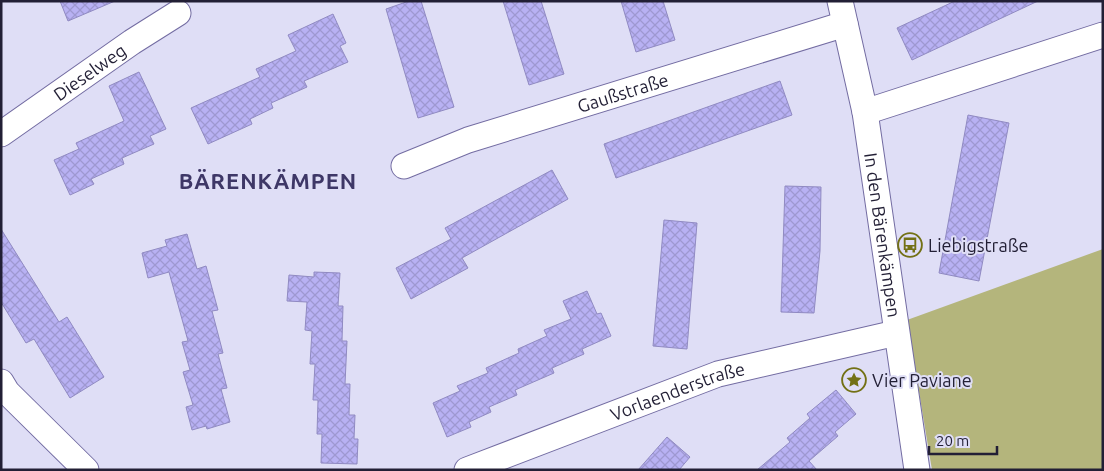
<svg xmlns="http://www.w3.org/2000/svg" width="1104" height="471" viewBox="0 0 1104 471" font-family="Ubuntu,sans-serif">
<style>
.green{fill:#b4b57c}
.building{fill:url(#building-cross-hatch);stroke:#908ac2}
.lines{fill:none;stroke-linecap:round;stroke-linejoin:round}
.minor-casing{stroke:#736ca2;stroke-width:27}
.minor{stroke:#fff;stroke-width:25}
.labels{text-anchor:middle;dominant-baseline:central;stroke-width:4;stroke-linejoin:round;paint-order:stroke}
.street-label{font-size:18px;fill:#221f35;stroke:#dfdef6}
.poi-label{font-size:18px;fill:#221f35;stroke:#dfdef6;text-anchor:start}
.district-label{font-size:22px;font-weight:bold;letter-spacing:1px;fill:#3e3767;stroke:#dfdef6}
</style>
<defs>
<pattern id="building-cross-hatch" width="8" height="8" patternUnits="userSpaceOnUse" patternTransform="scale(1.25)"><rect width="8" height="8" fill="#b8b1f3"/><path d="M0 0l8 8M0 8l8-8" fill="none" stroke="#9e98d1"/></pattern>
</defs>
<rect width="100%" height="100%" fill="#dfdef6"/>
<path class="green" d="M1103,249V470H932L907,320Z"/>
<path class="building" d="M60,1H115L68,21Z
M409,1H421L454,107L418,118L386,9Z
M503,1H541L564,74L529,85Z
M621,1H663L675,40L636,52Z
M955,1H1038L912,60L897,28Z
M333,14L346,43L340,46L348,62L304,81L307,87L271,103L273,108L250,119L252,124L208,144L191,108L260,77L256,69L296,51L288,35Z
M139,72L166,129L150,136L154,144L122,158L124,164L91,179L94,184L70,195L54,160L79,149L76,143L124,121L109,86Z
M780,81L792,115L616,178L604,144Z
M968,115L1009,123L979,281L939,273Z
M552,170L568,199L462,258L468,268L411,299L396,268L451,239L445,228Z
M785,186L821,187L820,251L814,313L781,312Z
M664,220L697,223L687,349L653,346Z
M1,229L59,322L67,317L104,377L70,398L34,339L26,343L1,302Z
M187,234L197,269L206,266L218,310L212,311L223,353L218,354L227,388L221,389L230,422L207,429L206,426L192,430L186,407L193,405L183,372L190,370L182,342L188,341L169,272L148,278L142,253L167,246L165,240Z
M314,272L340,273L338,306H343L342,341H347L345,384H350L349,415H355L354,439H358L357,464L321,463L322,434H317L318,400H313L315,364H310L312,331L305,330L307,302L287,301L289,275L314,277Z
M587,291L597,314L601,313L611,336L582,349L584,354L552,368L554,373L515,390L517,395L489,407L491,412L469,422L471,427L447,437L433,403L460,391L457,386L488,373L486,368L519,353L518,349L547,336L544,330L571,319L563,301Z
M836,390L856,414L835,432L838,436L809,461L817,470H757L790,442L787,438L810,418L807,414Z
M667,437L690,457L679,470H638Z"/>
<g class="lines">
<g class="minor-casing">
<g id="minor">
<path id="s1" d="M840,1L865,112L917,470"/>
<path d="M865,112L1103,35"/>
<path id="s2" d="M1,134L132,42L178,13"/>
<path id="s3" d="M404,166L468,140L845,24"/>
<path d="M1,382L7,392L86,470"/>
<path id="s4" d="M467,470L718,374L896,333"/>
</g>
</g>
<use href="#minor" class="minor"/>
</g>
<defs>
<g id="bus-ring" transform="scale(1.25)"><circle r="9.5" fill="#dfdef6" stroke="#737115" stroke-width="1.5"/><path d="M-5-6H5V4H4V6H2V4H-2V6H-4V4H-5ZM-3.5-4V0h7V-4ZM-3.5 1.2v1.5H-2V1.2ZM2 1.2v1.5H3.5V1.2Z" fill="#737115"/></g>
<g id="sight-ring" transform="scale(1.25)"><circle r="9.5" fill="#dfdef6" stroke="#737115" stroke-width="1.5"/><path d="M0-6L1.8-2.2L6-1.7L2.9 1.2L3.7 5.4L0 3.3L-3.7 5.4L-2.9 1.2L-6-1.7L-1.8-2.2Z" fill="#737115"/></g>
</defs>
<g fill-rule="evenodd">
<use href="#bus-ring" x="910" y="245"/>
<use href="#sight-ring" x="854" y="380"/>
</g>
<g class="labels">
<g class="street-label">
<text stroke="none"><textPath href="#s2" startOffset="108">Dieselweg</textPath></text>
<text stroke="none"><textPath href="#s3" startOffset="231">Gaußstraße</textPath></text>
<text stroke="none"><textPath href="#s1" startOffset="238">In den Bärenkämpen</textPath></text>
<text stroke="none"><textPath href="#s4" startOffset="225">Vorlaenderstraße</textPath></text>
</g>
<g class="poi-label">
<text x="928" y="245">Liebigstraße</text>
<text x="872" y="380">Vier Paviane</text>
</g>
<g class="district-label">
<text x="268" y="180">BÄRENKÄMPEN</text>
</g>
</g>
<rect width="1104" height="471" fill="none" stroke="#221f35" stroke-width="5"/>
<path d="M929 446v8h68v-8" fill="none" stroke="#221f35" stroke-width="2.5"/>
<text x="936" y="446" font-size="15" fill="#221f35" stroke="#dfdef6" stroke-width="4" paint-order="stroke">20 m</text>
</svg>
